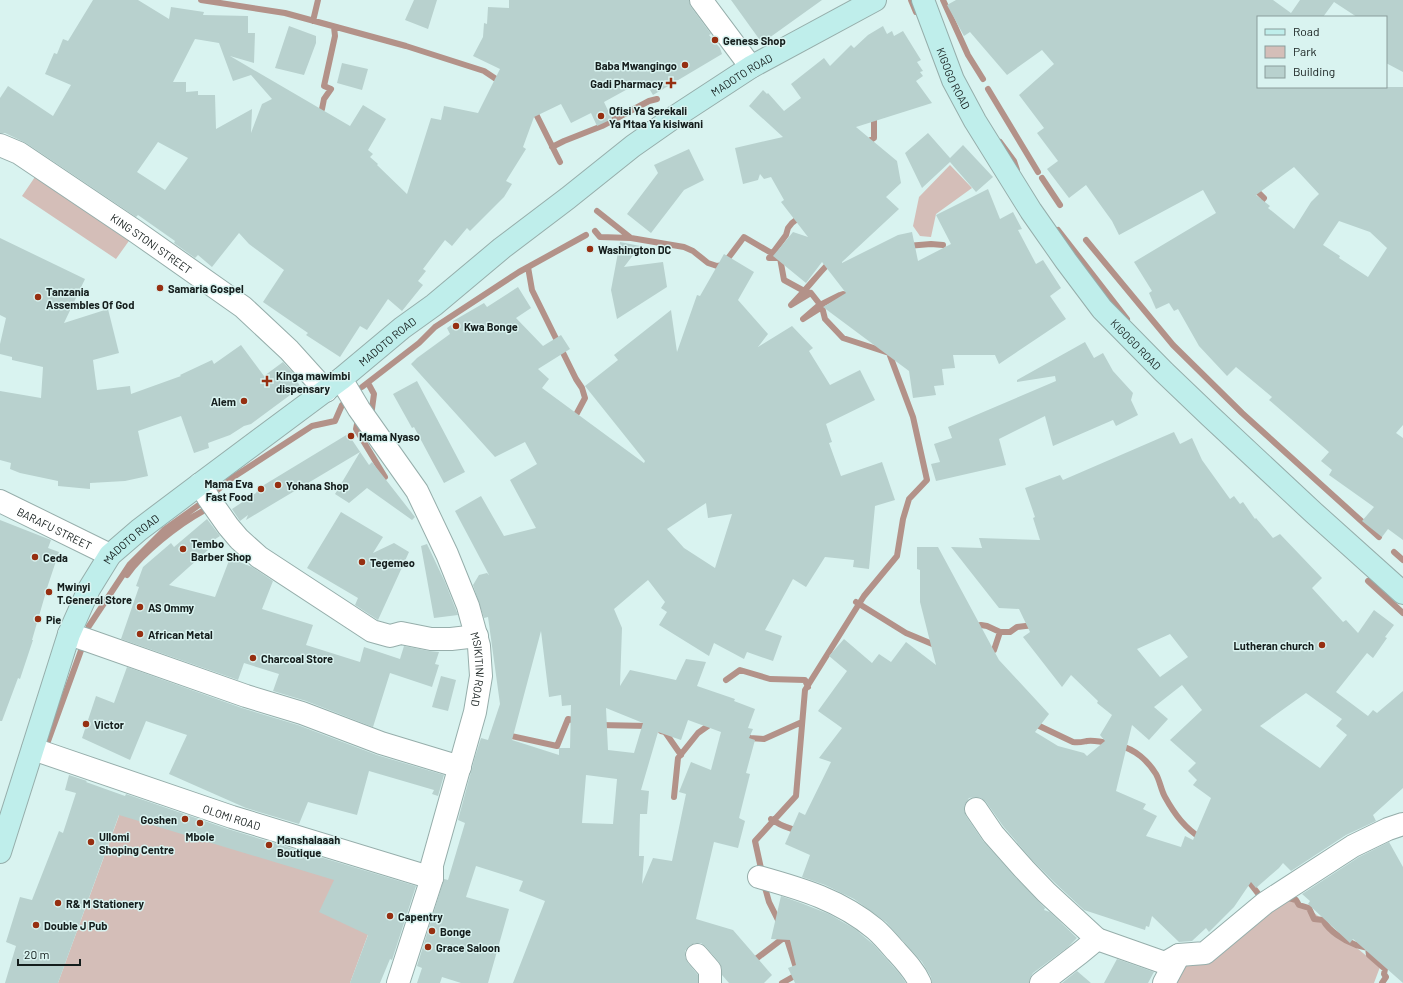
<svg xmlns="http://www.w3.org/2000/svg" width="1403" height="983" viewBox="0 0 1403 983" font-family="Barlow,sans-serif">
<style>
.green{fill:#d4beb8}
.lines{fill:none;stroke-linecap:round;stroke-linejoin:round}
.stream{stroke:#b39289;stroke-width:6}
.building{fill:#b8d1ce;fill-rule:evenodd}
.street-casing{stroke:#96aeab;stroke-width:24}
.secondary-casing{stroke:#96aeab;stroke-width:24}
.street{stroke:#fff;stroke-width:22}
.secondary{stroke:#bfeeeb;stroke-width:22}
.poi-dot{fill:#962f11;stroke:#d9f3f0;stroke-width:1.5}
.labels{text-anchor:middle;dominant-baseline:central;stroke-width:3;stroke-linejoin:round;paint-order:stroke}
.poi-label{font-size:11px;font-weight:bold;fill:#141d1c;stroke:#d9f3f0;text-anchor:start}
.street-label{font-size:11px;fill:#141d1c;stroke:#d9f3f0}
</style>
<rect width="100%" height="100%" fill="#d9f3f0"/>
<path class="green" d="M950,165L972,188L936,214L931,237L920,236L913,226L919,197Z
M37,174L131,238L116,259L22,196Z
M120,813L383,894L350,983H58Z
M1287,893L1307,907L1380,967L1374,983H1171L1185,961Z"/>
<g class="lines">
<path class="stream" d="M201,0L285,13L406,46L484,71L502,83
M911,0L916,12
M943,0L968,55L983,79
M313,21L318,0
M988,89L1038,172
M533,108L560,162
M318,117L322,109L324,99L331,89L324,86L335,36L334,27
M864,142L869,141L874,138V119
M1000,142L1014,161L1017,170
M552,147L564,141L602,126L649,101L657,99
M1042,178L1060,205
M1255,187L1256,190L1264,198L1257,206
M597,211L631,238L684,247L693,251L708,263L717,266L723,265L744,237L780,258L784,280L806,292L811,293L822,307L825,319L843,338L889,353L913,417L927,480L909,499L903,519L897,556L864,596L805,690L796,796L755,841L762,873
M1058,230L1127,319
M595,231L600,237L631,238
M1086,240L1173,345L1242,413L1379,537
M907,246L931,244L943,245
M779,258H769L786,235L788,228L792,223L801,216
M528,267L532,290L576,379L582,388L585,398L577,413L571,419
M811,293L791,305C806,290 817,275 831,261
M822,307L803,319L818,306L840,295L843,294L845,295L850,291
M368,383L374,394L371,416
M362,387L419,343L435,327L519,272L586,235
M357,424L356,429L385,477L380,480
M1394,552L1403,560
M127,575C142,553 179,524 203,511L206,503
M1368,581L1403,613
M856,602L906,633L937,646
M89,626L130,564L164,530L203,502L232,478L312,426L335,421L342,405
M973,627L981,625L987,626L1000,632H1010L1017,627L1034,625
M988,654L994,650L1000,632
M726,680L740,670L770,679L805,680L808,687
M1033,723L1073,742C1079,743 1082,742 1087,741C1095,740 1103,742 1111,744
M599,725L649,726
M661,731L665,732L681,755
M507,735L557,746L568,719L578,721
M743,735L750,738L764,739L802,722L801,725
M1120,746C1135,749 1148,761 1156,774C1160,781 1161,790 1165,797C1175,815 1185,828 1202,839
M46,749L47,744L83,645
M674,797L678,758L698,733L712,723
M771,819L774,820C779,826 790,828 798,831
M1246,878L1260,896
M764,884L769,902L780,924
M1285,897L1296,900L1299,905L1309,908L1314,919L1323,920C1329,931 1343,940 1356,945C1360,946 1364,947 1368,948L1369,955L1385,969L1384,974L1386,977L1382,983
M752,962L786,936
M782,983L798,974L785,933"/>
</g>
<path class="building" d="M93,0H138L169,19L171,7L204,12L203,15L248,16V33H255L254,63L230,56L350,126L363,105L386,119L368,150L373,154L370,157L378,164L377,165L407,194L431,118L441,120L444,106L478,113L500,69L473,56L483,37L484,23L487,24L488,7L509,8V0H689L691,7L711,34L709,35L720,48L722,54L653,95L644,80L604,102L612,119L597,126L591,113L571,123L561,104L534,117L523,147L526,149L506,181L512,184L504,197L470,231L467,228L452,246L445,240L423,269L426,271L418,281L423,285L402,311L388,299L367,330L360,326L340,357L306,335L308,333L263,302L284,270L249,244L239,233L212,267L198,255L195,258L174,243L175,241L138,215L136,217L26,143L5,133H0V98L8,86L53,116L71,85L45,74L54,53L57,54L63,39L68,41ZM195,39L219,43L233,81L251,75L272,99L262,104L251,133L252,109L216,129L215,95H198V91L186,92V82H173ZM158,142L188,158L165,190L137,172Z
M414,0H437L428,29L405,20Z
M731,0H822L762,43Z
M956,0H1273L1291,13L1300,0H1403V72L1386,63V17H1357L1334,2L1323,17H1258V87H1403V425L1396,433L1403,438V540L1388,529L1382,537L1362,521L1374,507L1329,475L1332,470L1321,461L1329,452L1269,400L1272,397L1236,367L1227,376L1199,346L1178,309L1174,311L1169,303L1156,309L1149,293L1152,291L1134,262L1216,213L1203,190L1119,235L1112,221L1086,185L1069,198L1047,169L1058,161L1037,133L1044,128L1019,95L1054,64L1042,50L1007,75L970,32L964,36L947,5ZM1294,167L1319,194L1311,202L1294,229L1268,208L1270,206L1256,195ZM1339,221L1370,232L1387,248L1368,277L1339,258L1340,256L1323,245Z
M289,26L316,36V43L304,75L275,68Z
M883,26L887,34L892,31L894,36L903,31L921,60L917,62L923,71L920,72L923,76L916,81L932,103L856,127L897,161L901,183L886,197L899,209L842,262V263L898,235L912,232L918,261L951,244L936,215L988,189L1000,219L1013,212L1022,229L1018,230L1036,264L1043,260L1061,288L1050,296L1066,319L999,364L995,355H953L955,368L942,369L944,385L934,386L936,395L913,398L909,371L823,307L846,293L822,262L806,283L773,256L793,232L808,237L781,202L784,200L771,177L764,179L760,174L758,180L743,184L735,148L783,137L749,106L763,90L767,94L768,93L784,111L801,98L791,84L824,58L830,66L851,45L854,48L868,35Z
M342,63L368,69L362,90L337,83Z
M928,133L950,158L963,145L993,177L976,192L950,162L922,188L905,153Z
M689,149L704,180L684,190L651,233L627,214L658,173L654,165Z
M0,238L85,279L64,323L108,309L119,353L93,360L97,390L130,386L131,394L181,376L180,375L212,360L214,364L241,345L264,376L283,362L295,375L293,376L301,387L251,424L244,426L230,435L208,443L209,448L194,453L181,416L138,431L148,476L125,481L90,483V489L58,486V481L20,473L10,469L11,463L0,460V391L41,398L43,367L12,360V357L0,354V344L6,318L0,315Z
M620,242L640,246L624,267L663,262L667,287L617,319L611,290Z
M724,254L754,272L738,300L768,334L758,347L792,326L813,348L809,351L830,385L860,370L875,400L826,424L832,442L829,443L841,476L882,462L895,500L875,506L869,569L853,567L854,560L825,557L806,587L793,579L765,630L782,636L773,661L747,652L744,659L714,643L709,656L659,625L667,612L661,608L665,602L648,580L614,609L622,628L620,686L630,670L676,680L686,659L706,662L697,686L735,699L734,701L755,709L748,728L753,729L749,738L755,740L746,773L750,774L739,818L745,821L738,848L714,842L696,919L733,930L772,975L764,983H729L722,975V969L719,962L706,947L701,943H695L689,946L685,951V957L688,963L698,975V983H513L545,901L519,891L523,881L476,866L466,897L509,909L488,983H461L442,977L440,983H417L422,968L417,966L444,879L448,880L465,823L458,820L475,757L481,738L488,740L500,704L488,617L484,618L473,585L479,575L487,573L489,575L455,511L481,496L504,536L536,528L510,480L537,464L525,442L495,457L411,364L417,358L450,334L447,328L454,323L453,321L484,303L487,307L518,287L531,308L516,318L543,346L561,335L570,349L538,369L549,379L542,388L644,463L645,461L585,386L618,360L614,355L671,310L677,352L697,295L700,296ZM706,503L708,518L732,514L715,568L684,548L667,529ZM541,631L549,697L561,695L562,706L571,705L570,748H559V755L512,740ZM606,708L643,723L634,753L608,750ZM688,720L721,732L711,770L691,762L679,792L686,794L672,861L653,858L642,884L644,856H639L640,814H647L649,791L641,790L658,732L681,740ZM586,775L617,779L613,824L582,823Z
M1085,342L1094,358L1103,353L1113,371L1133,393L1131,400L1138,415L1116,426L1113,420L1053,446L1045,416L999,439L1006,465L936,481L931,464L940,462L934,444L952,438L948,427L1056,381L1055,376L1017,382V380Z
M417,381L465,472L444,483L414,427L412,428L393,394Z
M1174,432L1180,444L1192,438L1202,460L1230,499L1234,496L1240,504L1243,502L1255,519L1256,518L1273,538L1280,534L1322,578L1312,588L1343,622L1346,620L1358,633L1374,610L1394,625L1385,637L1387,638L1373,658L1367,653L1336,692L1368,716L1373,710L1377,713L1403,691V788L1373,815L1376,821L1346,835L1291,871L1283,863L1279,868L1256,888L1251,882L1234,907L1209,932L1206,928L1192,941L1179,942L1152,916L1149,927L1146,926L1145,930L1084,910L1055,883L1033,861L1003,826L986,802L981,798L975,797L969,798L965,804L964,810L966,816L983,841L1015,877L1045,908L1044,910L1050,912L1077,938L1068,947L1033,973L1030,978L1029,983H932L931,977L922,962L886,922L854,899L825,885L802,877L810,855L785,844L799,812L805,815L831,762L819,758L842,728L818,711L847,671L829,656L844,639L872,663L879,654L891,662L906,642L936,665L920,602V570L917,569V547H938L999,660L1049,714L1035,732L1058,746L1084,753L1087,756L1105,741L1100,735L1112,715L1097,703L1098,701L1071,675L1062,687L1023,637L1030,632L1019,609L999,608L951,547L982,548L979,538L1040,540L1033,518L1035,517L1025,488L1060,475L1063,480ZM1170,634L1188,657L1160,677L1137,649ZM1182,685L1202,710L1170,740L1196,763L1188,771L1197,780L1193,785L1211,798L1193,840L1185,836L1181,847L1146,836L1157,816L1143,809L1146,804L1116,791L1132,725L1149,740L1168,719L1154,707ZM1306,693L1342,719L1336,726L1347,735L1320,768L1260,726Z
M348,434L369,465L372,462L415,517L412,520L367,488L349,503L335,494L360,452L246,520L248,515L240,521L232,509L256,493L259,488Z
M341,512L383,537L373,553L394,543L409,552L378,620L355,605L358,598L307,568Z
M207,519L220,536L203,547L208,550L169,585L215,597L230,558L252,567L273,581L262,609L313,625L306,645L360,662L364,647L400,659L404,646L429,651L439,652L435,664L439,665L432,687L390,673L373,727L306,701L273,691L279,674L244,663L238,680L121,639L139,587L136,586L143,567L171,543L174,547Z
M0,520L51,540L48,548L59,552L48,585L32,640H33L20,679L18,678L2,721H0Z
M427,544L445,582L458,615L434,618L421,546Z
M127,667L242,708L298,725L377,755L444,775L438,796L432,794L434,790L369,771L357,815L308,802L299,824L246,808L169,774L187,735L146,721L130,760L82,738L96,696L114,703Z
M441,676L456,680L448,711L432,707Z
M69,775L87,781L86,782L125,796L126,794L228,829L416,886L392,960L390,959L380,983H350L368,935L319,912L334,880L119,815L58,983H5L16,946L6,942L20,897L32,900L59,831L63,833L76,793L65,790Z
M1389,842L1403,867V983L1353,939L1350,943L1308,904L1310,901L1302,894L1359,857Z
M781,896L801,903L829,914L855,929L874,945L899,973L906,983H795L788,968L796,965L790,940L771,939Z
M1117,959L1154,972L1148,983H1104Z
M1077,971L1091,983H1062Z"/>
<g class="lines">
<g class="street-casing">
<g id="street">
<path d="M701,0L751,67"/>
<path id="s1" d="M0,145L19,153L135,231L243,307L289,350L326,391"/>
<path id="s2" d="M341,379L359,409L417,491L447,554L468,606L479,646L481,676L475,712L432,865V878L398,983"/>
<path d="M200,484L209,499L228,526L239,539L259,557L372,631L390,636L401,633L431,639H451L477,636"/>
<path id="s3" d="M0,501L110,555"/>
<path d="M69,634L87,640L246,696L302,713L381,743L460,767"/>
<path id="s4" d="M33,749L232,817L432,878"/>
<path d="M976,809L993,834L1024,869L1046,892L1097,939L1165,963L1179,955L1205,953L1265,903L1353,846L1388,829L1403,824"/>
<path d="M759,877C802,889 840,900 875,929C882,935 888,942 894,949C904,960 914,970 920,983"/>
<path d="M697,955L710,970V983"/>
<path d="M1041,983L1080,953L1097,939"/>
<path d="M1164,983L1179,955"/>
</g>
</g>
<g class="secondary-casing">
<g id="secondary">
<path id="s5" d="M923,0L953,80L975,121L1031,211L1066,261L1102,309L1164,372L1210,416L1314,513L1403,593"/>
<path id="s6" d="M0,852L69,634L89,589L110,555L139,530L200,484L341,379L402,328L434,305L502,248L568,198L633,146L673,118L751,67L875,0"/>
</g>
</g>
<use href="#street" class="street"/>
<use href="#secondary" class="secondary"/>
</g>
<g class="poi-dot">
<circle cx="715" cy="40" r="4"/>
<circle cx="685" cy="65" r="4"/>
<path d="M669 77h4v4h4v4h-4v4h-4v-4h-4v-4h4z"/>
<circle cx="601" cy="116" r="4"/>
<circle cx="590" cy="249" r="4"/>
<circle cx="160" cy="288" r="4"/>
<circle cx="38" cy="297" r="4"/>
<circle cx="456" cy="326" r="4"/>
<path d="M265 375h4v4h4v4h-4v4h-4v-4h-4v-4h4z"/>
<circle cx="244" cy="401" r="4"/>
<circle cx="351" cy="436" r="4"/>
<circle cx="278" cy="485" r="4"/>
<circle cx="261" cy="489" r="4"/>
<circle cx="183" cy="549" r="4"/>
<circle cx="35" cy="557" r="4"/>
<circle cx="362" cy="562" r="4"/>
<circle cx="49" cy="592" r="4"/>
<circle cx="140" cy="607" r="4"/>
<circle cx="38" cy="619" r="4"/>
<circle cx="140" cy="634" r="4"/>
<circle cx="1322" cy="645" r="4"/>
<circle cx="253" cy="658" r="4"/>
<circle cx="86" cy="724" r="4"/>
<circle cx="185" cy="819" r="4"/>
<circle cx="200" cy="823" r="4"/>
<circle cx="91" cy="842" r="4"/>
<circle cx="269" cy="845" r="4"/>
<circle cx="58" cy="903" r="4"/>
<circle cx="390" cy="916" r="4"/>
<circle cx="36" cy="925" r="4"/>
<circle cx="432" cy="931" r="4"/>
<circle cx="428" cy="947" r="4"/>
</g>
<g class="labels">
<g class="poi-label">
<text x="723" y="40">Geness Shop</text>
<text x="677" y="65" text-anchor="end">Baba Mwangingo</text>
<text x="663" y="83" text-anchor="end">Gadi Pharmacy</text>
<text x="609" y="110">Ofisi Ya Serekali<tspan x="609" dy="13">Ya Mtaa Ya kisiwani</tspan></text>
<text x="598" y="249">Washington DC</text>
<text x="168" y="288">Samaria Gospel</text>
<text x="46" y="291">Tanzania<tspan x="46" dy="13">Assembles Of God</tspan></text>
<text x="464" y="326">Kwa Bonge</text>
<text x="276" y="375">Kinga mawimbi<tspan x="276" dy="13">dispensary</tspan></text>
<text x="236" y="401" text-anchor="end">Alem</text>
<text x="359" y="436">Mama Nyaso</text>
<text x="253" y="483" text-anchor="end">Mama Eva<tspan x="253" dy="13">Fast Food</tspan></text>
<text x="286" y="485">Yohana Shop</text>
<text x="191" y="543">Tembo<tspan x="191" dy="13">Barber Shop</tspan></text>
<text x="43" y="557">Ceda</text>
<text x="370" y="562">Tegemeo</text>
<text x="57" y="586">Mwinyi<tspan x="57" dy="13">T.General Store</tspan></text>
<text x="148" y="607">AS Ommy</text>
<text x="46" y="619">Pie</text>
<text x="148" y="634">African Metal</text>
<text x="1314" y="645" text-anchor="end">Lutheran church</text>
<text x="261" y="658">Charcoal Store</text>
<text x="94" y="724">Victor</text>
<text x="177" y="819" text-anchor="end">Goshen</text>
<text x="99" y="836">Ullomi<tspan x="99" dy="13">Shoping Centre</tspan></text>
<text x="200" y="836" text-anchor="middle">Mbole</text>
<text x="277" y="839">Manshalaaah<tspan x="277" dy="13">Boutique</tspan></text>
<text x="66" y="903">R&amp; M Stationery</text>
<text x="398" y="916">Capentry</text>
<text x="44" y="925">Double J Pub</text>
<text x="440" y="931">Bonge</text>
<text x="436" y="947">Grace Saloon</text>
</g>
<g class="street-label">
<text stroke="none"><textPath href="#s6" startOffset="1112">MADOTO ROAD</textPath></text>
<text stroke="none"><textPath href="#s5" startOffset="84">KIGOGO ROAD</textPath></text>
<text stroke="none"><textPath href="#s1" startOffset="181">KING STONI STREET</textPath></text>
<text stroke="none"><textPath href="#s6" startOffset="668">MADOTO ROAD</textPath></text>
<text stroke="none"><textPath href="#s5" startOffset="408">KIGOGO ROAD</textPath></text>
<text stroke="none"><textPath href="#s3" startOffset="61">BARAFU STREET</textPath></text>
<text stroke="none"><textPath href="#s6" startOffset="344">MADOTO ROAD</textPath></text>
<text stroke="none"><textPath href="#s2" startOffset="326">MSIKITINI ROAD</textPath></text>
<text stroke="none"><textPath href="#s4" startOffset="210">OLOMI ROAD</textPath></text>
</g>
</g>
<rect x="1257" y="16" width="130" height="72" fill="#d9f3f0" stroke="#8a9d9b"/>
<rect x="1265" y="29" width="20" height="6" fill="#bfeeeb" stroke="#8a9d9b"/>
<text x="1293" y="36" font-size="12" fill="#141d1c">Road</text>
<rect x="1265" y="46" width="20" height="12" fill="#d4beb8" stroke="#8a9d9b"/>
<text x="1293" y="56" font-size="12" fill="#141d1c">Park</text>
<rect x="1265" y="66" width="20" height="12" fill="#b8d1ce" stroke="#8a9d9b"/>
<text x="1293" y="76" font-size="12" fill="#141d1c">Building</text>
<path d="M18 959v6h62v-6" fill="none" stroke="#141d1c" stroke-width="2"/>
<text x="24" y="959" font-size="12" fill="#141d1c" stroke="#d9f3f0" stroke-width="3" paint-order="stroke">20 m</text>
</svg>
